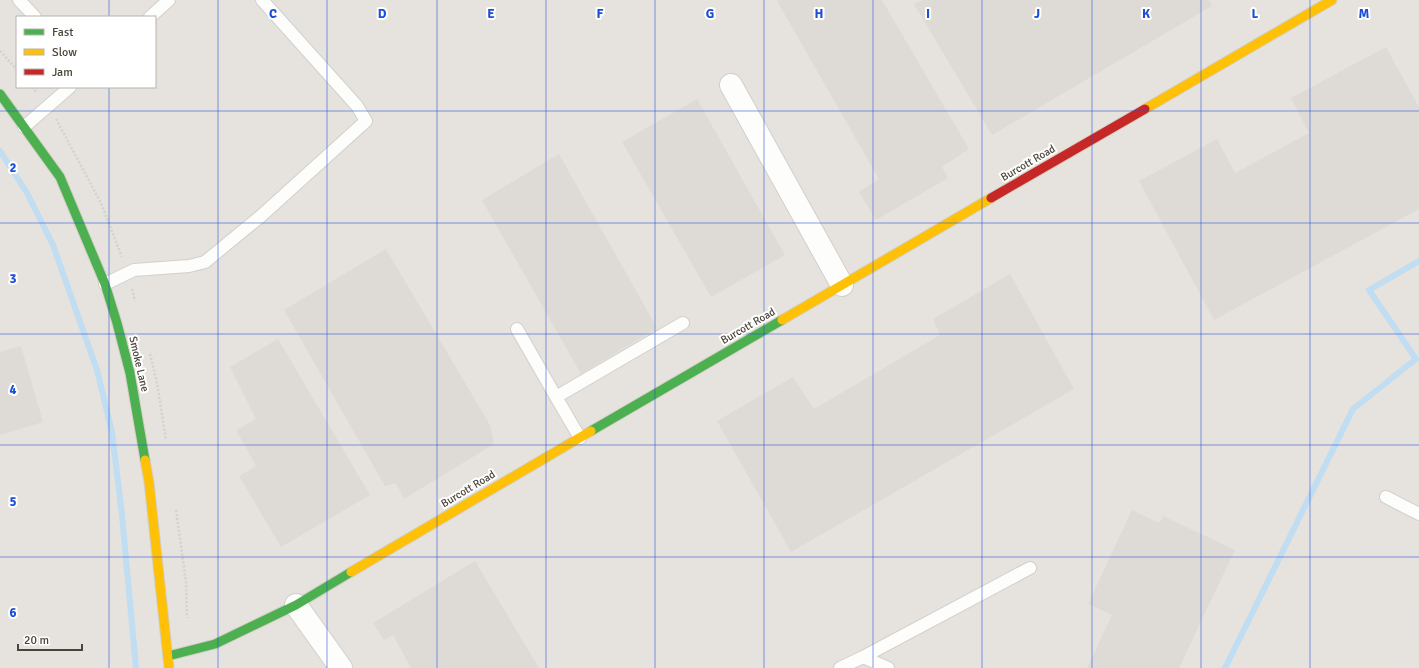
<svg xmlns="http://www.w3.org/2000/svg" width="1419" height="668" viewBox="0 0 1419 668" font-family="Signika,sans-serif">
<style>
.industrial{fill:#e6e2de;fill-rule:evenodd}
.parking{fill:#e6e3df}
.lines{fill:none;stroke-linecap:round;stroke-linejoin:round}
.stream{stroke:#c0ddf1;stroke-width:6}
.building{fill:#dedbd6}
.lane-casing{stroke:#d2d0cb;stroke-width:14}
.street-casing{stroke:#d2d0cb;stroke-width:24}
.fast-casing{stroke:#d3cfc5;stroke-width:11}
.slow-casing{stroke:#d3cfc5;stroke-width:11}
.jam-casing{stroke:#d3cfc5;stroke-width:11}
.path{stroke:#d3d2cc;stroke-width:2.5;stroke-dasharray:2 2;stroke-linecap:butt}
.lane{stroke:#fdfdfc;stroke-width:12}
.street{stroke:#fdfdfc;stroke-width:22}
.fast{stroke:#4caf50;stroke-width:9}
.slow{stroke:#ffc107;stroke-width:9}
.jam{stroke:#c62828;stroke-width:9}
.grid{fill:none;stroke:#1d4ed8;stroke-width:1;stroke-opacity:0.55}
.labels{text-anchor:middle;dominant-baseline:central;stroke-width:4;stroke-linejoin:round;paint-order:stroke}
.street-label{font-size:11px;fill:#4b4439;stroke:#fff}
.grid-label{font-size:13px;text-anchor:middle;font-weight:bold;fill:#1d4ed8;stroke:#fff;stroke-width:4;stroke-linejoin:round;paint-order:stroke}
</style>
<rect width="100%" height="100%" fill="#f4f2ee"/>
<path class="industrial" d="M0,0H1419V668H0ZM17,17H155V87H17Z"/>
<path class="parking" d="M1419,408V615L1398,658L1385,652L1379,665L1385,668H1293Z"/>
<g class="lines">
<path class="stream" d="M0,151L27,193L53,245L97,370L112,432L122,515L136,668
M1225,668L1353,409L1416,359L1369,290L1419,261"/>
</g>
<path class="building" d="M779,0H882L969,149L942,167L948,178L876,220L859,192L879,179L777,1Z
M923,0H1209L1212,6L992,135L914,4Z
M1386,47L1419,107V209L1214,320L1139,181L1217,139L1235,173L1309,133L1291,98Z
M697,99L785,255L711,297L622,142Z
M559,154L657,328L581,374L482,200Z
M386,249L490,425L494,444L404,499L396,483L385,486L284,310Z
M1010,274L1074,389L791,552L717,421L793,377L814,409L940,335L933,319Z
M278,339L370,495L281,547L239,476L256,466L236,430L256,419L230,367Z
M21,346L43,422L0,435V352Z
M1132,510L1159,523L1163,516L1235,550L1179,668H1087L1112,615L1088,604Z
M475,561L539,668H411L393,635L384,640L373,623Z"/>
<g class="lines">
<g class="lane-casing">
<path id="lane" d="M19,0L35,17
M150,17L169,0
M24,127L70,87
M105,284L134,270L189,266L205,262L261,216L366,121L357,106L262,0
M517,329L556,397
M580,438L556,397L683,323
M1386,497L1419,514
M863,657L888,668
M840,668L863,657L1030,568"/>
</g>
<g class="street-casing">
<path id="street" d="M731,85L842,285
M296,605L341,668"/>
</g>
<g class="fast-casing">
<path id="fast" d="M0,94L60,177L105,284L117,323L130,373L145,460
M591,431L782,320
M168,656L215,644L296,605L351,572"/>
</g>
<g class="slow-casing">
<path id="slow" d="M1145,109L1332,0
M782,320L991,198
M145,460L149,482L169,668
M351,572L591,431"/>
</g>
<g class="jam-casing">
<path id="jam" d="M991,198L1145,109"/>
</g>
<path class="path" d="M0,51L17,70
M32,87L37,93
M56,119L101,203L122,257
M132,289L135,301
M150,354L157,383L166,440
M176,510L186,582L187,618"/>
<use href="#lane" class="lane"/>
<use href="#street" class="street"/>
<use href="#fast" class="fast"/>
<use href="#slow" class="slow"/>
<use href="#jam" class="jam"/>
</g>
<path class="grid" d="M109,0V17M218,0V668M327,0V668M437,0V668M546,0V668M655,0V668M764,0V668M873,0V668M982,0V668M1092,0V668M1201,0V668M1310,0V668M109,87V668M0,111H1419M0,223H1419M0,334H1419M0,445H1419M0,557H1419"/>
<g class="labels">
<g class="street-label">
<text transform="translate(1028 163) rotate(-30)">Burcott Road</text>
<text transform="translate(748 326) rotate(-30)">Burcott Road</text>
<text transform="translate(139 364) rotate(77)">Smoke Lane</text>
<text transform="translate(468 489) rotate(-31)">Burcott Road</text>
</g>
</g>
<g class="grid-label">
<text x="273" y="18">C</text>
<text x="382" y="18">D</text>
<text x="491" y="18">E</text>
<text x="600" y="18">F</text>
<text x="710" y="18">G</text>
<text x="819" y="18">H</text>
<text x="928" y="18">I</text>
<text x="1037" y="18">J</text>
<text x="1146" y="18">K</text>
<text x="1255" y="18">L</text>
<text x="1364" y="18">M</text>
<text x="13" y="172">2</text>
<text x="13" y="283">3</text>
<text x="13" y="394">4</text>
<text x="13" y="506">5</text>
<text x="13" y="617">6</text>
</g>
<rect x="16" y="16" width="140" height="72" fill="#ffffff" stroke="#b7b4b0"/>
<rect x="24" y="29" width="20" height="6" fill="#4caf50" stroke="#b7b4b0"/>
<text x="52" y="36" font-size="12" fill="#4b4439">Fast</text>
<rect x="24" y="49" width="20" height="6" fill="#ffc107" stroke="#b7b4b0"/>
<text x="52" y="56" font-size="12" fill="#4b4439">Slow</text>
<rect x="24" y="69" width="20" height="6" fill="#c62828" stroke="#b7b4b0"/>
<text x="52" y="76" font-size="12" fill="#4b4439">Jam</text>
<path d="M18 644v6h64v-6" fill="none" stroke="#4b4439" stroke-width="2"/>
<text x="24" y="644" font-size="12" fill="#4b4439" stroke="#ffffff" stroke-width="3" paint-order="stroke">20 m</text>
</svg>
